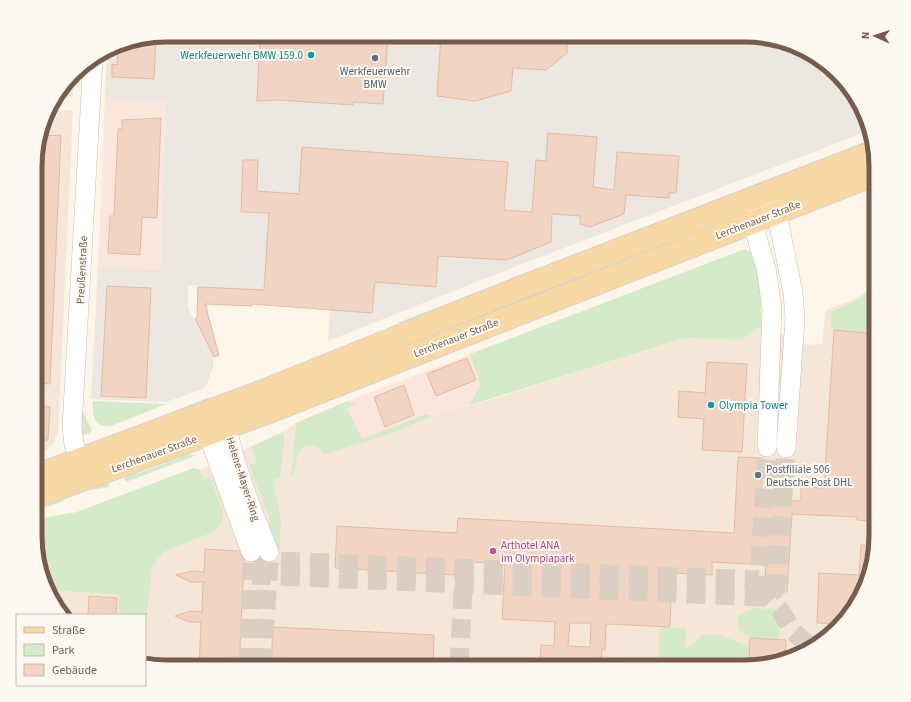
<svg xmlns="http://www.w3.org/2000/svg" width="911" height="702" viewBox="0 0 911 702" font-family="'Source Sans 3',sans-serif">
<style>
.residential{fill:#f4e7d8}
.commercial{fill:#fce7de}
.industrial{fill:#ede7e2}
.green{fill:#d5eac8}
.building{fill:#f1d5c2;stroke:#e3bba2;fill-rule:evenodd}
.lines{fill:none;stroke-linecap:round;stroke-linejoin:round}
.minor-tunnel{stroke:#dacfc2;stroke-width:19;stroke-dasharray:19 10;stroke-linecap:butt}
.minor-casing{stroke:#cebdaf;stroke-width:20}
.major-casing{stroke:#d9d1cd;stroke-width:24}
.minor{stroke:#fff;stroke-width:19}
.major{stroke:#f8d9a4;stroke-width:22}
.culture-dot{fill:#0f9aa8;stroke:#fef9f0;stroke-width:1.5}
.service-dot{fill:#5c6f8a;stroke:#fef9f0;stroke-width:1.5}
.hotel-dot{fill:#d1479c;stroke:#fef9f0;stroke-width:1.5}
.labels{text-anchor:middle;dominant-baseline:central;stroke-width:4;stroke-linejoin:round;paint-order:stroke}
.culture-label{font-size:11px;fill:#0d838f;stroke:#fef9f0;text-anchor:end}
.service-label{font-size:11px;fill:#4e5e75;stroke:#fef9f0}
.street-label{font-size:11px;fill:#765c4d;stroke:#fef9f0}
.hotel-label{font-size:11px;fill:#b23c85;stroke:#fef9f0;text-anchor:start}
.rim{fill:none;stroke:#765c4d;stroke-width:5}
</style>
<rect width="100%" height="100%" fill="#fcf5e9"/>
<path class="residential" d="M73,110L58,432L54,443L45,451L35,455L36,148L49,111Z
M876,282V545L866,587L844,622L803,654L745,667H157L145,664V620L151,566L164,552L214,532L223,510L211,478L205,479L200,470L283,432L296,423L345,402L426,414L432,416L486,401L685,338L741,340L761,326L808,345L822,344L826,310L857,298Z
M48,590L120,595L119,615H64Z"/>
<path class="commercial" d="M105,97L165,101L161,270L98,268Z
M470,354L480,384L470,405L432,416L426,414L362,439L347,409L357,403L345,402Z"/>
<path class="industrial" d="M166,35H754L795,45L831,67L863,108L868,131L486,278L328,341L330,310L252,304V306L208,304V311H197L198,285H188V308L213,356V366L207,384L203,389L166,402L91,399L98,268L161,270L165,102L105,97L107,52L123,42Z
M74,74L73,97L54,99Z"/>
<path class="green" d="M870,140L871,144L747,191L746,188Z
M736,192L738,195L408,324L397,323Z
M745,249L751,252L754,256L761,291V326L741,340L685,338L470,405L480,384L470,354Z
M876,286L874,333L830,329L831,312L858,300Z
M210,397L201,405L155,423L154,419Z
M93,401L166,404L111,426C92,427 93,416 93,401Z
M345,402L357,403L347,409L362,439L426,414L432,416L387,435L323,455C321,446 314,445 306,446C292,453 299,468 291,476L296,423Z
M80,412L84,413C85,420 90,423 92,429L90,433L83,435L79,432Z
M283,432L284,443L280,478L273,480L281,521L279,553H268L269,516L249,465L256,462L251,447Z
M189,454L197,455L126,482L122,473H139Z
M194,468L200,470L205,479L211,478L223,511L222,522L214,532L164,552L152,566L146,619L145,615H119V595L48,590L35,545V522L48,517L77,512Z
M107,478L110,487L83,491Z
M63,496L64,501L35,511V507Z
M755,608L780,610L778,659L745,667H658L660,626L686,629L685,649L693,645L702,634L723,636L747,646L749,638L738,629V615Z"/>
<path class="building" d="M260,35H388L383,104L353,102V105L278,100L257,101Z
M441,35H567V53L546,70L513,68L511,91L475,101L437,96Z
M156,37L154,79L112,77V64L117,65L118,45L123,42Z
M161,118L157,218L142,217L140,255L108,253L110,216H114L118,129H122V120Z
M548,133L597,137L593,187L614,190L617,152L679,156L676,193H669V198L626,195L624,214L590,227L580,224V216L552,214L551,242L507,260L438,256L436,287L375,282L372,313L252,304V306L205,304L219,355L214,357L195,319L197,318L198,287L264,290L269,213L241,212L243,160H258L257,191L299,194L302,147L508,162L504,210L532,212L536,160L546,161Z
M61,135L50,384L36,383V148L40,136Z
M107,286L151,288L146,398L101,396Z
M834,330L876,334V514L868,513V521L857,520V517L792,514L787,592L764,590L766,565L712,562V575L672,573L670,627L606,624L605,650L602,649L601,667H540L541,645L554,646L555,622L502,619L505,564L455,561V575L335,568L337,526L457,533L458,518L734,533L738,457L763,458L761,499L801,501V487L824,488ZM570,623H591L590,647L568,646Z
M467,358L476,380L436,396L427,374Z
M707,362L747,364L742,452L702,450L704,419L678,417L679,391L705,393Z
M404,385L414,415L385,427L374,397Z
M36,406L50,407L48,440H36Z
M861,545L876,546L866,587L841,624L817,623L819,573L859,575Z
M205,549L239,551L244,561L239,667H199L201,622H189L175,616L190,611L202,612L203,582H191L176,575L192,571L204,572Z
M89,596L117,598L116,615H88Z
M273,627L434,635L433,667H271Z
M750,638L786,640L785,658L761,663L749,662Z"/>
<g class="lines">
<path class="minor-tunnel" d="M252,560L759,580L767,447
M252,575L761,597L775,590L777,581L786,448
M761,585L766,595L780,610L793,631L811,648
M248,667L252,563
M262,667L269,562
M459,667L464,572"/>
<g class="minor-casing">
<path id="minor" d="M765,202L775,214L779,224L793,293L795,318L786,448
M758,207L756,235L766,268L772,308L767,447
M225,413C231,461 251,507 269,552
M211,419L208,434L251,552
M84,473L74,444L72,427L93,59"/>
</g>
<g class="major-casing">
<path id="major" d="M35,476L258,393L517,289L873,152
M35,497L266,413L876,174"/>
</g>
<use href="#minor" class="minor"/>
<use href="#major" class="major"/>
</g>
<g class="culture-dot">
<circle cx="311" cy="55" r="4"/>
<circle cx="711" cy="405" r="4"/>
</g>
<g class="service-dot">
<circle cx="375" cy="58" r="4"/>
<circle cx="758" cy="475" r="4"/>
</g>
<circle class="hotel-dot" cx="493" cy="551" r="4"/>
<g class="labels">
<g class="culture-label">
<text x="303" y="55">Werkfeuerwehr BMW 159.0</text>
<text x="719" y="405" text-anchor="start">Olympia Tower</text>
</g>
<g class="service-label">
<text x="375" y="71">Werkfeuerwehr<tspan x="375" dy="13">BMW</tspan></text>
<text x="766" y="469" text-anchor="start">Postfiliale 506<tspan x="766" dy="13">Deutsche Post DHL</tspan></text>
</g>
<g class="street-label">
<text transform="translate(758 220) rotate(-21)">Lerchenauer Straße</text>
<text transform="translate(82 270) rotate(-87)">Preußenstraße</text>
<text transform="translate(456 338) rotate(-21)">Lerchenauer Straße</text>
<text transform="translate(154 454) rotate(-20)">Lerchenauer Straße</text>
<text transform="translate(243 479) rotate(72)">Helene-Mayer-Ring</text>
</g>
<g class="hotel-label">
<text x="501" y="545">Arthotel ANA<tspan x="501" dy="13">im Olympiapark</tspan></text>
</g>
</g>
<path d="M0 0H911V702H0ZM166 42H745A124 124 0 0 1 869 166V536A124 124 0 0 1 745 660H166A124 124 0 0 1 42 536V166A124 124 0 0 1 166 42Z" fill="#fef9f0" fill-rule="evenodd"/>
<path class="rim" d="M166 42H745A124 124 0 0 1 869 166V536A124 124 0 0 1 745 660H166A124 124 0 0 1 42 536V166A124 124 0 0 1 166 42Z"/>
<rect x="16" y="614" width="130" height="72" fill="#fef9f0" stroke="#c8baaf"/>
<rect x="24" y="627" width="20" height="6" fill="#f8d9a4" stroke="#c8baaf"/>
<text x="52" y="634" font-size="12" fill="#765c4d">Straße</text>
<rect x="24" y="644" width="20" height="12" fill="#d5eac8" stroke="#c8baaf"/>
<text x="52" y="654" font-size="12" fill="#765c4d">Park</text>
<rect x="24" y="664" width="20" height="12" fill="#f1d5c2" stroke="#c8baaf"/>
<text x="52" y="674" font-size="12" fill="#765c4d">Gebäude</text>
<g transform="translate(875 36) rotate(273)" stroke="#fef9f0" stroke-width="3" paint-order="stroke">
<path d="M0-3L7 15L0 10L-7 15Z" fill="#765c4d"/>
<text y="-6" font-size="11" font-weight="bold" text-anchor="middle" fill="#765c4d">N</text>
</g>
</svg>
